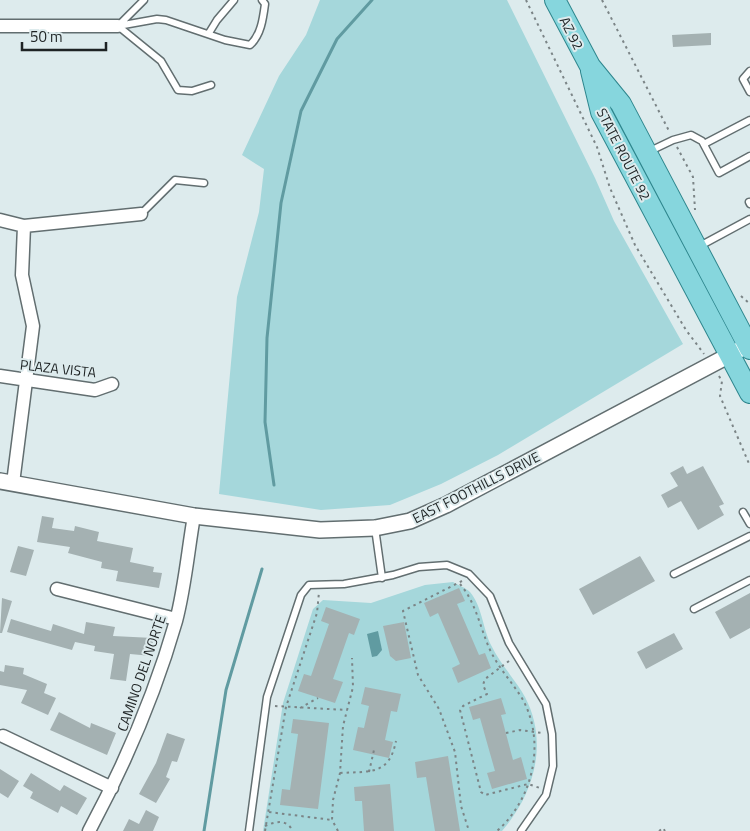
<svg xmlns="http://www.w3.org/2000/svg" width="750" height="831" viewBox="0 0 750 831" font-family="'Titillium Web',sans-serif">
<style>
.green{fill:#a5d7db}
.water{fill:#609ba1}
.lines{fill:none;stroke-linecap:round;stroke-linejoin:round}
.stream{stroke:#609ba1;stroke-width:3}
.building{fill:#a4b1b2}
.service-casing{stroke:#626e70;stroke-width:9}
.minor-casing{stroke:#626e70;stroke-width:15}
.tertiary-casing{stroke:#626e70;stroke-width:18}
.primary-casing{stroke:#2e868d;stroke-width:22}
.path{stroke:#7b8486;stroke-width:2;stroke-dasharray:2.5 4;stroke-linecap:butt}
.service{stroke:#fff;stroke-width:6}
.minor{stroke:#fff;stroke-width:12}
.tertiary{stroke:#fff;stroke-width:15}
.primary{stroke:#86d6dd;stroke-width:20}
.labels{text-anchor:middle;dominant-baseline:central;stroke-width:4;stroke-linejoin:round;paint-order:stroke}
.street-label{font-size:14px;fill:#1e2324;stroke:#ddebed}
</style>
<rect width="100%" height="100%" fill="#ddebed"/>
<path class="green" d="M320,0H507L595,178L614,221L683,344L498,455L441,484L390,505L321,510L219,494L237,297L259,212L264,169L242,155L279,76L306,35Z
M453,582C458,585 466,588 470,592C482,606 483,629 491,645C500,664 515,679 525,697C549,743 534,794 502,831H263L283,703L313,609L323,600L371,603L425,585Z"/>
<path class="water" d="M378,631L382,650L377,656L372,657L367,634Z"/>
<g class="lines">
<path class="stream" d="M274,485L265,422L267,338L281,203L301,111L337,39L372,0
M204,831L226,690L262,569"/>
</g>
<path class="building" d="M711,33V45L673,47L672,35Z
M683,466L687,474L703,466L724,504L719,506L724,515L698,530L681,501L668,508L661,495L678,486L670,473Z
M42,516L54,518L52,528L74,531L75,526L99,532L97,541L133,548L130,562L154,567L153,572L162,573L159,588L116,581L118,571L101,568L102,562L68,553L70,547L37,542Z
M18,546L34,550L26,576L10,572Z
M640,556L655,581L593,615L579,589Z
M459,588L465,601L457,604L479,655L485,653L491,668L458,683L452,668L460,664L438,613L430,617L424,603Z
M750,593V628L730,639L715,612Z
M2,598L12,601L2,633H0Z
M326,607L360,619L354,635L349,633L333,679L343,682L335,703L298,691L304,674L311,676L329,624L321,621Z
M11,619L51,631L53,624L84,634L86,622L115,627L113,636L153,638L152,656L130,654L126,681L110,679L114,654L94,651L95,646L75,642L72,650L7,632Z
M404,622L411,658L396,661L390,656L383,626Z
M674,633L683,649L646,669L637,652Z
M5,665L24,668L23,674L47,684L44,693L56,698L48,715L21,703L27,690L0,685V671L4,672Z
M365,687L401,694L397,712L391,711L385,740L393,742L389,758L353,750L358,727L364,728L369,706L361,704Z
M501,698L506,714L501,715L513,760L521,757L527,779L492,789L487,773L495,771L480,718L473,720L469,707Z
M59,712L90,728L91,723L116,733L107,755L50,730Z
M293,719L329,723L318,809L280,805L282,789L290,790L298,734L291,733Z
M167,733L185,739L177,762L172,761L166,777L170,779L156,803L139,794L156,763Z
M448,756L460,831H435L426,777L417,778L415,762Z
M0,769L19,781L8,798L0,793Z
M31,773L60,791L64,785L87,798L77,815L61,806L58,813L30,798L33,792L23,786Z
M390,784L394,831H364L362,801H355L354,787Z
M146,810L159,817L153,831H123L129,819L139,824Z"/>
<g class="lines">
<g class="service-casing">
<path id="service" d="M119,25L144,0
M118,26L157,19L166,20L225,40L250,45C261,35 263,19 265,4L262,0
M118,26L161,61L178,90L192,91L211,85
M209,33L217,20L234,0
M750,71L743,79L750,92
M704,144L750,120
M648,152L673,140L691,135L702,141L719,173L750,156
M749,202L750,204
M141,214L175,180L204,183
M698,247L750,219
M743,512L750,524
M375,528L382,578
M674,574L750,536
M694,609L750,580
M249,831L267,697L301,595L309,585L344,584L393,575L419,567L447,565L469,574L490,596L509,643L546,704L552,734L553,766L546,795L521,831"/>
</g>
<g class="minor-casing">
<path id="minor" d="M0,26H118
M0,220L24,226L141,214
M0,376L95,390L112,384
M13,483L33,326L22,275L24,226
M57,589L176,619
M3,736L112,788
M89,831C125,764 155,694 176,621C185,587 188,550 194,516"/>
</g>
<g class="tertiary-casing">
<path id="tertiary" d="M0,481L194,516L320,530L375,528L410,521L446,505L739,350"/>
</g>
<g class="primary-casing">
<path id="primary" d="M555,0L590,66L621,104L750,349
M591,71L601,112L750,393"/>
</g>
<path class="path" d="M526,0L597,147L610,188L635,245L686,330L704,354
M602,0L669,131
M677,147L693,177L695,210
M741,296L750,304
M719,376L722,381L720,396L750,466
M462,581L403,611L418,675L439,709L455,752L461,806L469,831
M460,584C477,604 480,629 491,652C500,670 513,683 523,700C546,743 533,799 497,831
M509,661L485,679L483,685L487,694L463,706L460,710L481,792L485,795L528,784L540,788
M275,706L347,710
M300,708L318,698
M506,733L520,730L542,733
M369,772L374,750
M340,773C370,771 389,776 396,741
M269,812L332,820
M265,826C274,822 285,819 291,828
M265,831L286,707L317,613L319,592
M338,831L332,820L333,800L340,773L343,726L353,687L352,658
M659,831L663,828L665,831"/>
<use href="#service" class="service"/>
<use href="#minor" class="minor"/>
<use href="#tertiary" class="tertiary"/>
<use href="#primary" class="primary"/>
</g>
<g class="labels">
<g class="street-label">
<text transform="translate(572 33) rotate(63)">AZ 92</text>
<text transform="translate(624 154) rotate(63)">STATE ROUTE 92</text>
<text transform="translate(58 368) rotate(6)">PLAZA VISTA</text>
<text transform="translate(476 487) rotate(-27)">EAST FOOTHILLS DRIVE</text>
<text transform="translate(141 673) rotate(-71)">CAMINO DEL NORTE</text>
</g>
</g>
<path d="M22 42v8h84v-8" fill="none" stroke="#1e2324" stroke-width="2.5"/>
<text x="30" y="42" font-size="15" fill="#1e2324" stroke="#ddebed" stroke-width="4" paint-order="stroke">50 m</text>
</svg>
